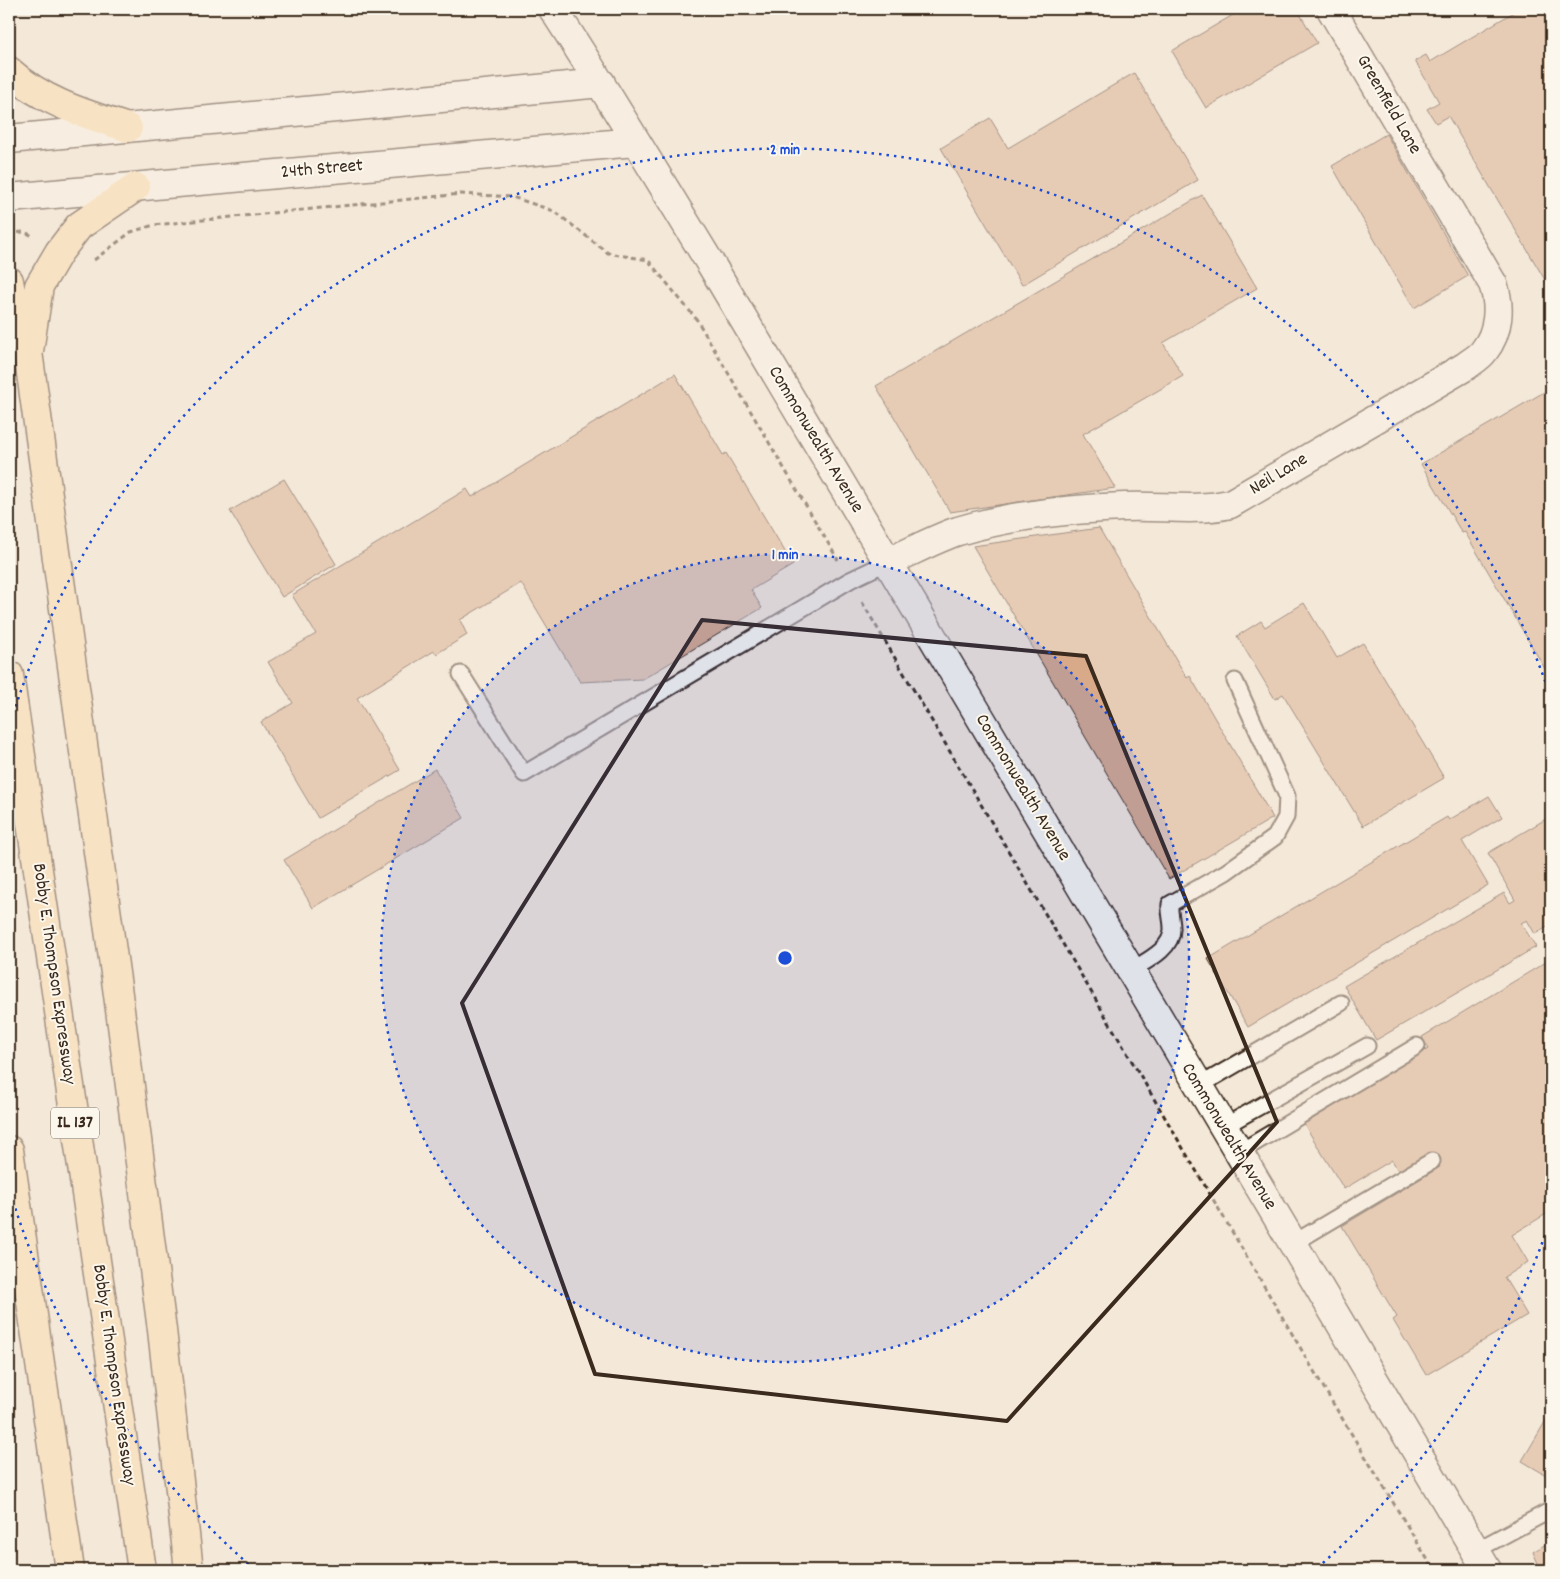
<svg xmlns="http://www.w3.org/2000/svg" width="1560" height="1579" viewBox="0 0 1560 1579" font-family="Dekko,sans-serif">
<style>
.building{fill:#d8aa8a;stroke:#3b2a1e}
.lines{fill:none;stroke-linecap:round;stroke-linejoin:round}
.lane-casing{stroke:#3b2a1e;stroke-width:19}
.secondary-casing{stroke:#3b2a1e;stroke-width:31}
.highway-casing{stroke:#3b2a1e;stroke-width:31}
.path{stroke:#3b2a1e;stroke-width:3;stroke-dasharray:5 4;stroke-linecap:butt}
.lane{stroke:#fbf7ec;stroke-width:15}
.secondary{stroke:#fbf7ec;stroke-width:28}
.highway{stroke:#fddcac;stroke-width:28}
.marked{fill:none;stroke:#3b2a1e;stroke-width:4;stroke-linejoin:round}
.ring{fill:none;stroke:#1d4ed8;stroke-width:2.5;stroke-dasharray:2.5 5}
.labels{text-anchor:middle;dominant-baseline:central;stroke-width:4;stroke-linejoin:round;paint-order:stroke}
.shield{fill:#fbf7ec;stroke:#75685c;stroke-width:1}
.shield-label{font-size:18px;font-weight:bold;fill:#3b2a1e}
.street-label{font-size:19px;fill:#3b2a1e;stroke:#fbf7ec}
.centre{fill:#1d4ed8;stroke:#fbf7ec;stroke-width:2.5}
.ring-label{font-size:15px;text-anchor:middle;font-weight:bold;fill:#1d4ed8;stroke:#fbf7ec;stroke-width:4;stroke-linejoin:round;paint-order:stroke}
</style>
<rect width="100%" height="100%" fill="#f4e8d8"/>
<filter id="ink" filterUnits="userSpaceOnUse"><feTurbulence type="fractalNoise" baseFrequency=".02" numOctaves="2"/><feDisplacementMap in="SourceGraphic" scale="10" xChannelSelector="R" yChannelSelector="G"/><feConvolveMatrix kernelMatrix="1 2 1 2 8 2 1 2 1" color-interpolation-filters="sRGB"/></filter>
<g filter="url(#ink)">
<path class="building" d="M1243,9H1297L1317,43L1206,108L1172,51Z
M1519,9H1551V290L1448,116L1436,123L1427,109L1439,102L1415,61L1426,55L1430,62Z
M1134,73L1198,180L1022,285L941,148L990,118L1008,148Z
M1386,134L1468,276L1414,308L1332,166Z
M1202,195L1257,288L1163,343L1183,376L1083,434L1115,488L950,512L876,386Z
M675,374L723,455L726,453L793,565L751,590L762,608L643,679L580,682L521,583L460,620L467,635L436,654L434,651L357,698L400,770L318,818L261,722L293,703L268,662L316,634L292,595L467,489L472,497Z
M1551,388V679L1465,532L1462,533L1421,464Z
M284,479L336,564L282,597L230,511Z
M1099,528L1187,678L1190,676L1273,818L1169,879L973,546Z
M1304,603L1337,658L1363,643L1444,778L1363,826L1283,694L1275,699L1237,636L1261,621L1265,627Z
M435,769L464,818L313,908L284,860Z
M1489,796L1502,817L1462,841L1488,885L1248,1027L1208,959L1447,817L1449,820Z
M1551,816V925L1535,934L1527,920L1521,923L1536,947L1376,1040L1344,986L1504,893L1510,903L1515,900L1488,853Z
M1551,959V1211L1512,1235L1528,1262L1504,1277L1527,1315L1426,1375L1393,1320L1397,1317L1342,1226L1440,1167L1432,1155L1400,1174L1392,1160L1344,1189L1304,1124L1428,1049L1422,1037Z
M1548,1417L1551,1419V1478L1522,1461Z
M1551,1541V1570H1541L1533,1552Z"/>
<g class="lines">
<g class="lane-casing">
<path id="lane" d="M461,674L524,774L850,580L888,562
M1130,971C1146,961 1173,949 1172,928C1172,919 1169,913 1170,904L1226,872L1275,837L1286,817L1287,796L1235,681
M1199,1086L1341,1003
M1223,1127L1367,1046
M1238,1153L1417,1046
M1292,1244L1432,1161
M1475,1551L1551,1510"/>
</g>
<g class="secondary-casing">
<path id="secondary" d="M553,9C608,93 659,180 712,266L1487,1570
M9,139L601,83
M9,198L635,142
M888,562C911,552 934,539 958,531C1008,516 1071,509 1124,507C1159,505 1194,512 1230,504L1466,366C1471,362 1480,357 1484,351C1499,332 1501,306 1493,284L1331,9"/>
</g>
<g class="highway-casing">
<path id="highway" d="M9,71C43,102 85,114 128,128
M9,281L16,320L28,352L117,987L162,1330L189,1570
M29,351L39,286L59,252L79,226L136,187
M9,675L142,1570
M9,1150L70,1570"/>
</g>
<path class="path" d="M9,233L24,232L33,236
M94,260L131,232L154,225L461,194L512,197L554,211L608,253L648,260L697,320L838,560
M862,602L1331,1400L1434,1570"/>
<use href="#lane" class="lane"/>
<use href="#secondary" class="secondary"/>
<use href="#highway" class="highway"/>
</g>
</g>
<path d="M0 0H1560V1579H0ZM702,620L1086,656L1277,1122L1007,1421L595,1374L462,1003Z" fill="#f4e8d8" fill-opacity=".55" fill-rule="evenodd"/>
<path class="marked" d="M702,620L1086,656L1277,1122L1007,1421L595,1374L462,1003Z"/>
<circle cx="785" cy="958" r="404" fill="#1d4ed8" fill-opacity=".12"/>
<g class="ring">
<circle cx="785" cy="958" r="404"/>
<path d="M1550 1221A809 809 0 0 1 1316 1569M254 1569A809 809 0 0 1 9 1188M9 728A809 809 0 0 1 1550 695"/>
</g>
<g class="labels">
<rect class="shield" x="51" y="1107.5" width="48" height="31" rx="4"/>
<g class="shield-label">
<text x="75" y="1123">IL 137</text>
</g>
<g class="street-label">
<text transform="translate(1388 105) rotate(60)">Greenfield Lane</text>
<text transform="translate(322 170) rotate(-5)">24th Street</text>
<text transform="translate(815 440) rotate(59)">Commonwealth Avenue</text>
<text transform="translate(1279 475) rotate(-31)">Neil Lane</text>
<text transform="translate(1022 788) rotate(59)">Commonwealth Avenue</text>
<text transform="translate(53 974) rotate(82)">Bobby E. Thompson Expressway</text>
<text transform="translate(1228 1137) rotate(59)">Commonwealth Avenue</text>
<text transform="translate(113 1375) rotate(82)">Bobby E. Thompson Expressway</text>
</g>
</g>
<circle cx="785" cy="958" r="8" class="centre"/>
<g class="ring-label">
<text x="785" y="154">2 min</text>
<text x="785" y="559">1 min</text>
</g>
<rect width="1560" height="1579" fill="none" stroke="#fbf7ec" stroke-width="30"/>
<rect x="15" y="15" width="1530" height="1549" fill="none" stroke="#3b2a1e" stroke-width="2" filter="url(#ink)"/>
</svg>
